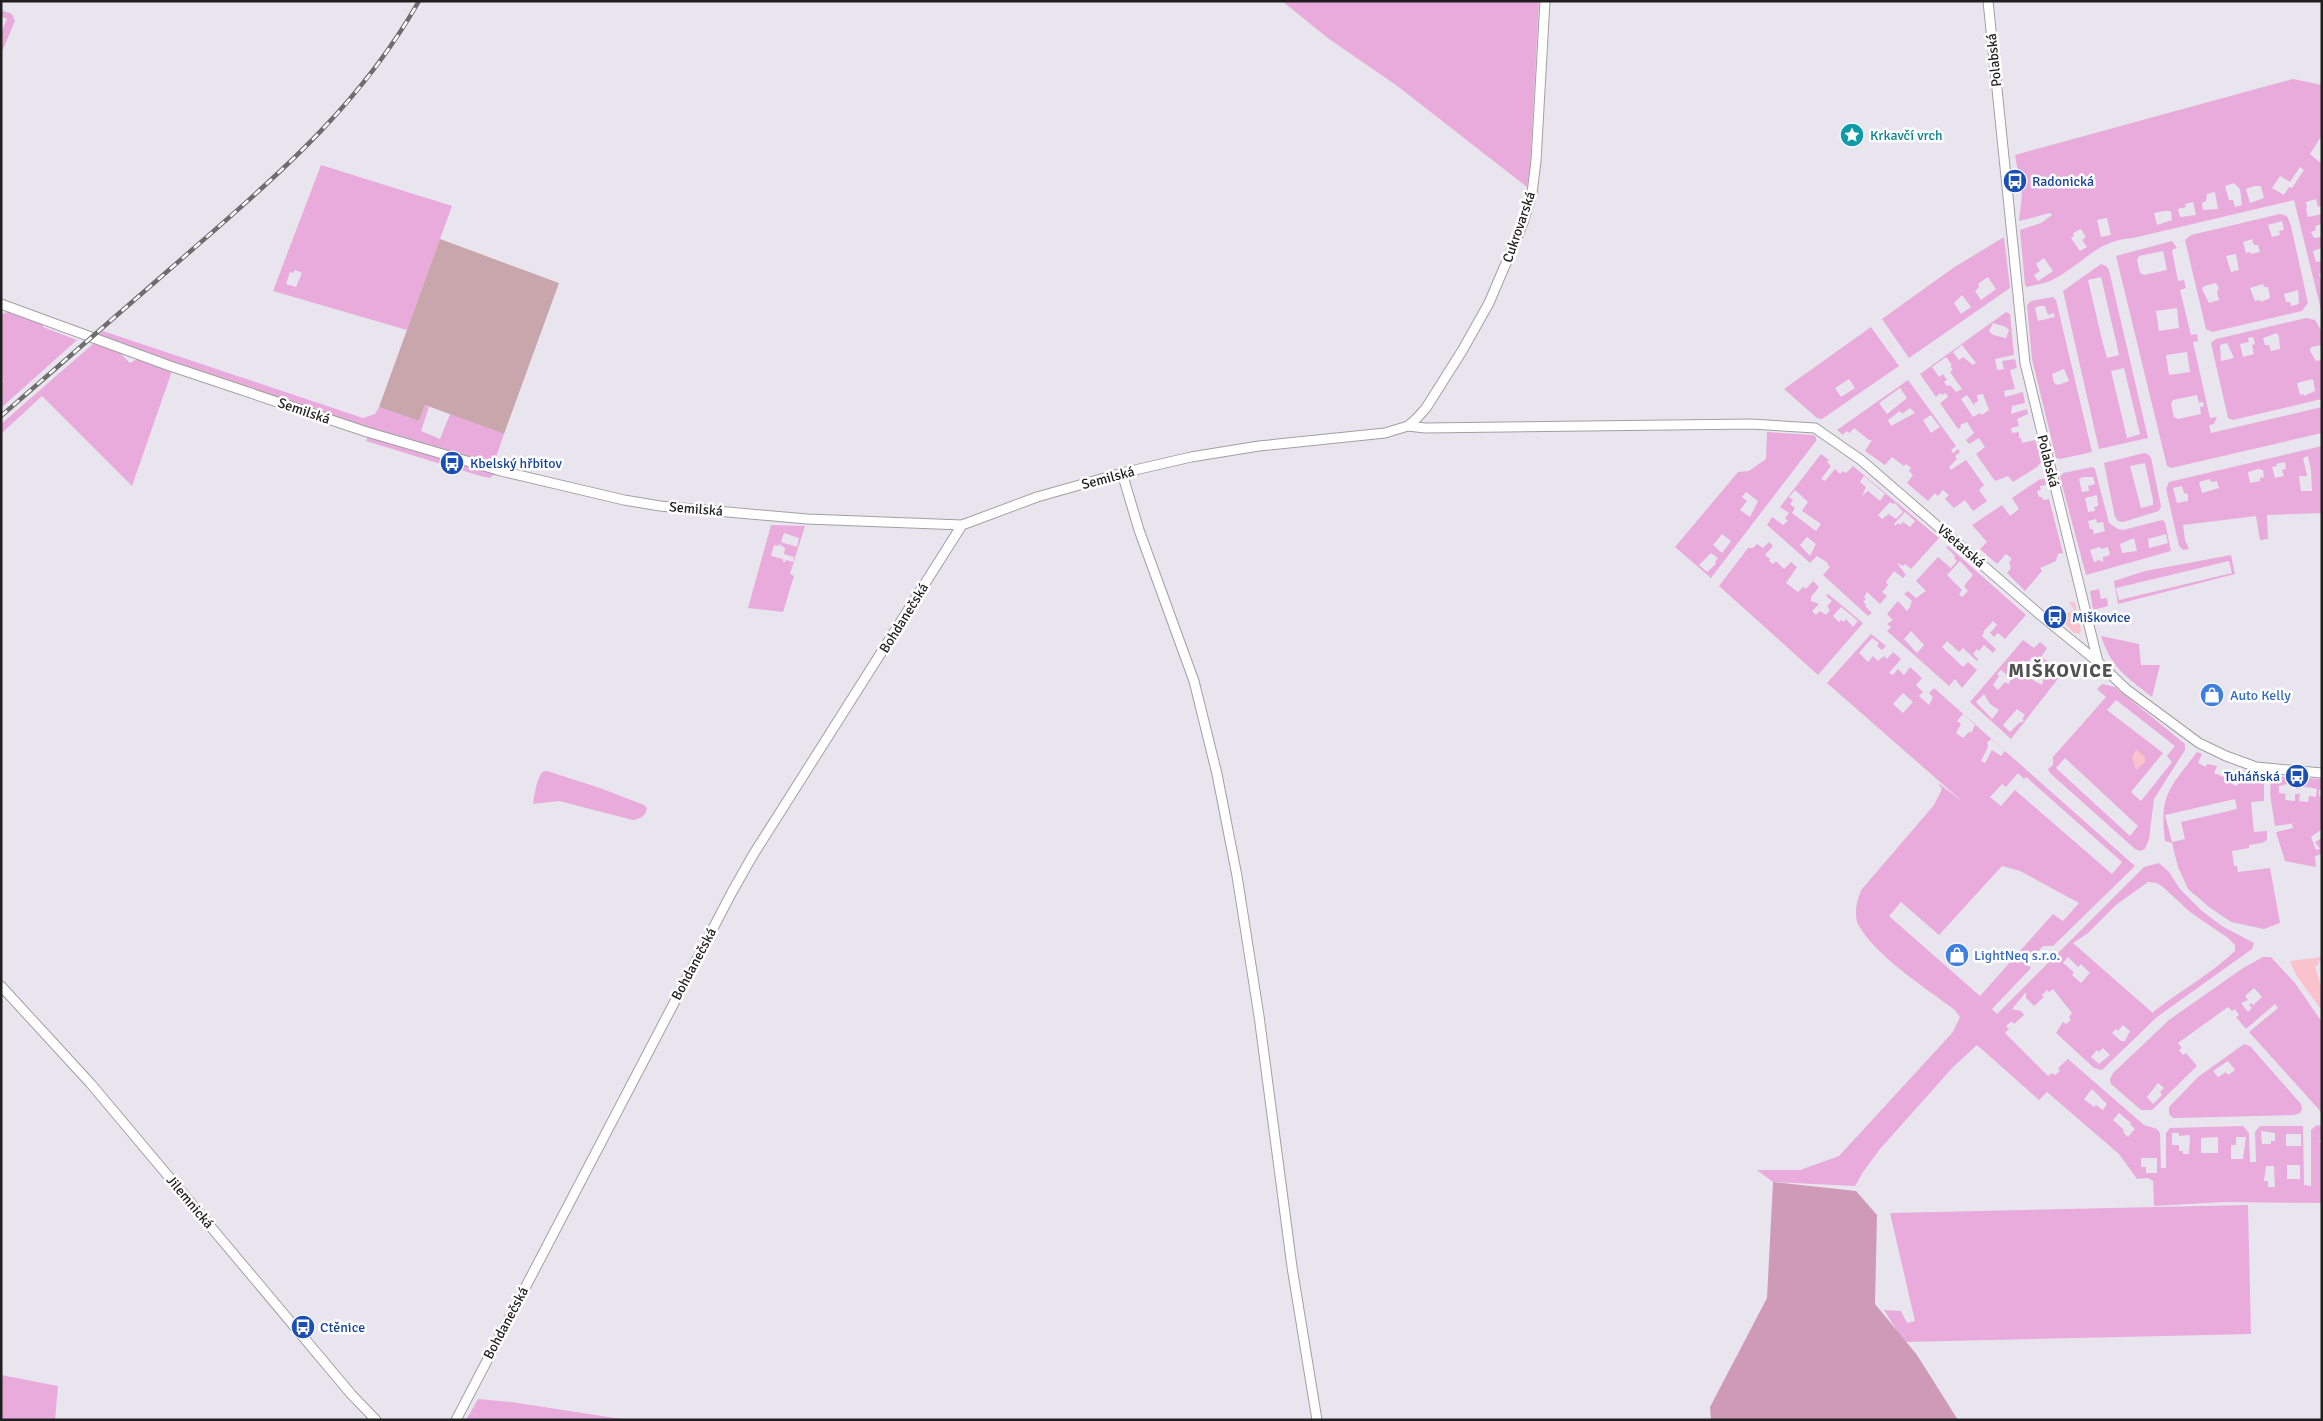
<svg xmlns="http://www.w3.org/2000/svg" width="2323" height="1421" viewBox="0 0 2323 1421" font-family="Signika,sans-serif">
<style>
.grass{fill:#e9abdc;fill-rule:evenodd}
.forest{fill:#cf9ab8}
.cemetery{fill:#c8a6ab}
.park{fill:#f9c2cd}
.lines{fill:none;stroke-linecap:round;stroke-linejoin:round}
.minor-casing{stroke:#a0a0a0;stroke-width:11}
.minor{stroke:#fff;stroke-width:9}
.rail-casing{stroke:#6d6d6d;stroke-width:4.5}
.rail{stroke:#fff;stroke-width:2.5;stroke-dasharray:8;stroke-linecap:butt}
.labels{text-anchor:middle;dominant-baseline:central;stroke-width:5;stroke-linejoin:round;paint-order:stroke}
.street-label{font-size:14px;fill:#1f1f1f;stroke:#fff}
.culture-label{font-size:14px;fill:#0d838f;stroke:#fff;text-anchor:start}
.transit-label{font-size:14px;fill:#164399;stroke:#fff;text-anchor:start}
.shop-label{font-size:14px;fill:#366cbe;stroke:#fff;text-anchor:start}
.district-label{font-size:19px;font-weight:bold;letter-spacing:1px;fill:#525252;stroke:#fff}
</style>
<rect width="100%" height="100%" fill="#e9e5ef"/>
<path class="grass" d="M1282,1H1539L1530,168L1527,187L1396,85L1329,39Z
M1,10L12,14L15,21L1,54V33L7,19L1,16Z
M2293,79L2322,85V135L2310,154L2322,164V206L2318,207L2316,199L2306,202L2307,208L2306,209L2308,217L2322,214V224L2315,226L2316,230L2311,232L2314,238L2322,237V248L2313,251L2316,262L2322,261V273L2319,274L2322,284V314L2294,200L2133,238C2095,240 2081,267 2050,281C2043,284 2034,285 2027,287L2025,285L2020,230L2041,223L2052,215L2050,213L2019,221L2022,195L2015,155ZM2300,167L2304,170L2292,188L2289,187L2284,195L2272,188L2280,176L2290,182ZM2234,183L2240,189L2242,205L2235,207L2233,200H2229L2225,186ZM2254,186H2261L2264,198L2250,203L2246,189ZM2215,192L2218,209L2203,210L2202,203L2206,201L2207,194ZM2193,202L2196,215L2180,217L2178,209L2186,207L2185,204ZM2165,211H2171L2172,220L2157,225L2154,213ZM2107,218L2111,235L2101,237L2097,220ZM2081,229L2086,237L2082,240L2087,247L2080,251L2071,238L2074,236L2073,233ZM2044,258L2053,271L2038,281L2034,275L2040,271L2036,264Z
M321,165L452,206L407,330L273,291ZM295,270L302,273L296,287L286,284L290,272L293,273Z
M2280,214L2287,216L2291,226L2308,303L2302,311L2212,332L2206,329L2185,240L2191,235ZM2282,221L2284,230L2279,231L2280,235L2272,237L2268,225ZM2252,239L2254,245H2258L2260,252L2251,254V252L2246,253L2243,242ZM2236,254L2239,270L2231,272L2226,256ZM2216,283L2219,288L2217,292L2219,300L2209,303L2202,289L2204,286ZM2263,284L2264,287H2268L2270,298L2261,302L2260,300L2255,301L2250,288ZM2298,290L2299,304L2291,306L2290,302H2286L2284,294Z
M2004,237L2010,288L1909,358L1882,319L1953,268ZM1988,277L1996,289L1981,300L1975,291L1979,287L1978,284ZM1962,295L1971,307L1961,314L1954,303Z
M2172,241L2177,248L2172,250L2178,281L2184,280L2186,288L2180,290L2191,335L2197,334L2198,341L2193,342L2210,418L2217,417L2214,424L2209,425L2211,433L2322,407V433L2171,468L2167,466L2116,256ZM2163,251L2167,270L2144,275L2140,273L2137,260L2139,256ZM2177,308L2179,328L2159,331L2156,311ZM2187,352L2190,372L2169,375L2166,355ZM2197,395L2199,403L2203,402L2204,406L2200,407L2201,414L2178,419L2174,417L2171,404L2173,400Z
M2101,264L2106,266L2109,270L2148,438L2099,449L2063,291ZM2101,277L2115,337L2102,340L2088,280ZM2115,337L2119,355L2107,358L2102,340ZM2124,368L2140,434L2127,438L2111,371Z
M2053,297L2056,300L2092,452L2060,459L2056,458L2032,359L2027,305L2031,301ZM2039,306H2045L2048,315L2054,313L2055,317L2038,321L2035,308ZM2064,369L2069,381L2058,385L2054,383L2052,374Z
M8,311L43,324V327L77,340L1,408V383L4,381L1,379V315Z
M2006,312L2010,314L2014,355L1995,359L1997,370L2004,369L2002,361L2015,359L2017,368L2010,370L2015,389L2004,391L2005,397L2023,392L2025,403L2012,406L2011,414L2027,409L2028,414L2017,419L2019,426L2011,428L2012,433L2019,432V438H2021L2022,443L2035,440L2043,460L2037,467L2013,482L2008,476L1995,481L1976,454L1985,447L1979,438L1969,444L1966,440L1974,433L1967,422L1960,425L1961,427L1958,429L1940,403L1948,397L1946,393L1942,395L1940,393L1936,397L1920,374ZM1993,323L2006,327L2009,330L2006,338L1993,335L1989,331ZM1962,345L1976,363L1973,365L1963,357L1959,360L1953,352ZM1946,357L1952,365L1950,366L1953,370L1950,372L1962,389L1956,392L1950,385L1947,386L1944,382L1947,380L1943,374L1939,377L1932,367ZM1983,394L1989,410L1982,415L1980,413L1973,417L1961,399L1967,395L1976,408L1974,404L1978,401L1977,395Z
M2306,318L2315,320L2322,332V345L2311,347L2310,351L2316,361L2322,360V399L2233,420L2228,418L2211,343L2216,339ZM2277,333L2279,337L2280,349L2271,351L2269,345H2265L2263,338ZM2253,337L2255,344L2252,345L2254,354L2243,357L2240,344L2249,342L2248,338ZM2227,343L2234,358L2221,361L2220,345ZM2313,379L2315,391L2304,396L2303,394L2300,395L2297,383Z
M1871,327L1899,366L1822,419L1817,418L1784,389ZM1849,379L1855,388L1841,397L1835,388Z
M103,331L363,418L375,414L379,407L419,421L425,405L429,407L421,431L440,439L450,414L504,434L494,463C359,429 228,382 96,337Z
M94,343L120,353L130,363L137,359L172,371L132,486L42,396L1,434V424Z
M1908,380L1956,446L1951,450L1953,453L1958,449L1960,452L1955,456L1957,459L1949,467L1951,470L1966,460L1984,485L1979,490L1987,501L1973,511L1965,500L1954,508L1945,499L1949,495L1943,490L1938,496L1935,493L1928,501L1907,483L1913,475L1909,471L1911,468L1906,464L1904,466L1892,457L1885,465L1865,451L1872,440H1869L1854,428L1850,433L1846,431L1843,435L1837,430ZM1900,388L1907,398L1887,414L1879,403ZM1910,408L1915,413L1891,426L1888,420L1900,411L1902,414ZM1931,415L1940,427L1931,433L1923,420Z
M1767,432L1813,435L1816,437V441L1711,578L1675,547L1738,472L1749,471L1766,459ZM1746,492L1758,501L1750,517L1740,510L1747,501L1742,497ZM1722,534L1731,541L1722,553L1713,545ZM1711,553L1718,558L1715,562L1716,564L1707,572L1699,565Z
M369,433L501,471L489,478L477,475L366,441Z
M2322,446V513L2267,515L2268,539L2260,540L2256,516L2183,525L2185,540L2189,549L2183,550L2179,546L2166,489L2169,482ZM2308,456L2311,470L2312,491H2301L2299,476H2307L2303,458ZM2285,462L2286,469L2282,470L2284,476L2275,478L2272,467L2277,466L2276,464ZM2258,469L2263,470L2264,477L2260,478V481L2250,483L2248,472ZM2210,479L2211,482L2217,481L2219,488L2202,493L2199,482ZM2182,486L2184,493L2188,494V501L2177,503L2173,488Z
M2144,453L2148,454L2151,458L2161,506L2159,511L2123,522L2118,521L2115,517L2104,463ZM2145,463L2153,500V505L2141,508L2130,466Z
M1821,454L1829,460L1827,462L1831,466L1821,479L1825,481L1835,469L1840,474L1843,471L1846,473L1853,466L1939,538L1911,569L1905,564L1903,566L1897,563L1906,575L1903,578L1894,571L1886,582L1888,585L1882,592L1887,596L1880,604L1867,592L1864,597L1866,599L1863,602L1866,604L1865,606L1872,613L1868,616L1823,575L1830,567L1827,564L1828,563L1817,556L1810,563L1767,525L1772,517L1783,525L1788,521L1785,518L1789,513L1780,507ZM1864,476L1885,494L1880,501L1868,491L1862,496L1866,487L1860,482ZM1795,490L1808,502L1802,511L1821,524L1816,531L1792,513L1795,508L1790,504L1793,500L1789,497ZM1890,502L1893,504L1895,503L1903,512L1896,519L1889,514L1882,519L1878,515ZM1905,512L1915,521L1910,527L1903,522L1900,525L1898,523L1895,526L1894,524ZM1807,537L1816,544L1810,556L1800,545Z
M2092,467L2095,469L2109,523L2118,529L2123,530L2162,520L2165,522L2171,551L2086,575L2060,477L2063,473ZM2083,477H2093L2095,484L2088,486L2089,491L2082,492L2079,479ZM2097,495L2098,506L2094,507L2095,511L2088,512L2085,498ZM2096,519L2097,523L2103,522L2105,531L2094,534L2093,529H2090L2088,521ZM2166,534L2168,543L2149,548L2148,539ZM2134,538L2137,551L2122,553L2120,544ZM2100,547L2101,549L2108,547L2110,555L2103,557V562L2099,560L2094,562L2090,550Z
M2040,479H2045L2046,485L2040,486L2041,490L2037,491L2039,497H2042L2043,500L2049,499L2063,553L2058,554L2056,561L2040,568L2042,571L2025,591L2007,573L2011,568L2009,562L2012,559L2006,554L1997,564L1980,549L1987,542L1972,525L2002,505L2010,516L2019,509L2012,498Z
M771,525L805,526L790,574L794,576L783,612L748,608ZM784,533L799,538L797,547L781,542ZM779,544L785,548L784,554L794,557L793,562L786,560L785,562H783V559L771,556L774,545L778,546Z
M1769,542L1773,546L1765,555L1770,559L1769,561L1773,564L1776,561L1784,569L1791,562L1797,567L1786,583L1798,592L1803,587L1806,589L1813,581L1819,587L1811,597V601L1819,604L1812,611L1816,615L1820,611L1826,615L1830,610L1827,606L1832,601L1826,596L1828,594L1863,623L1818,675L1719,586L1748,548H1753L1757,544L1763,548ZM1841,607L1858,621L1853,627L1846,619L1844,622L1841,620L1839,622L1833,616Z
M1948,546L2026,615L2005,639L1998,633L1994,637L1990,633L1997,625L1993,621L1983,632L1984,633L1982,636L1996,649L1993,653L1984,645L1979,651L1977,649L1973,654L1978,659L1977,661L1963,648L1959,652L1947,641L1942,647L1963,667L1968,662L1977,670L1962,688L1955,679L1949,686L1887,631L1891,627L1887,624L1893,620L1887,614L1898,601L1907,611L1911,606L1910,605L1912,601L1904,594L1908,591L1916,598L1926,591L1916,581L1938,557L1951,568L1957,561L1954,558L1955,556L1946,547ZM1960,561L1973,575L1964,586L1968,591L1962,597L1959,594L1962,590L1947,575ZM1911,631L1924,645L1917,653L1904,639Z
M2231,555L2235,574L2118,604L2114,581L2145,571ZM2229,561L2232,573L2119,600L2116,588Z
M2099,589L2101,599L2107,598L2108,606L2093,610L2090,591Z
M1871,634L1886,646L1882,650L1877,646L1879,643L1872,638L1859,653L1868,662L1873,656L1878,661L1884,656L1887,659L1893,652L1901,659L1889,673L1893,675L1898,669L1904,675L1910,667L1922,678L1916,685L1923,692L1919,696L1929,705L1933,697L1929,693L1934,688L2135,866L2053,946H2043L2027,964L2031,968L1992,1009L1997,1014L2144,867L2159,863L2169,872L2180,889L2202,911L2222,926L2254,943L2252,949L2157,1017L2102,1070L2094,1068L2056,1033L2063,1022L2066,1024L2071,1020L2069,1017L2072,1013L2053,989L2049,992L2047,990L2042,995L2044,997L2034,1006L2026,998V992L2012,1009L2021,1011L2024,1015L2014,1024L2012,1021L2006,1026L2009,1029L2005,1033L2048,1076L2052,1073L2055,1075L2060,1071L2058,1068L2068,1059L2144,1125L2157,1129L2160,1133L2161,1168H2166V1133L2170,1128L2243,1126L2249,1133L2250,1162H2256L2255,1132L2260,1126H2303L2304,1185L2311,1186V1130L2317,1125L2322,1126V1138L2319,1141L2322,1144V1203L2224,1202L2154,1206L2153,1181L2148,1178L2137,1179L2119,1154L2047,1092L2039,1100L1977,1045L1953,1067L1880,1149L1863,1172L1855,1186L1773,1182L1757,1170H1800L1839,1156L1953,1032L1960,1017L1955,1010C1927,989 1877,957 1859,926C1853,916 1857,898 1862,889L1934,805L1942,789L1938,783L1963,802L1827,683ZM1903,693L1913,702L1903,713L1893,704ZM1963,714L1975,725L1971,733L1969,732L1963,738L1956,733L1961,724L1957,721ZM1991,739L2005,751L2001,756L1992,750L1985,763L1981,761L1988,747L1987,743ZM2018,773L2024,779L2026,777L2122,862L2112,874L2015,790L2001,806L1990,797L2002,784L2006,787ZM2002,866L2020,871L2079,903L2063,921L2053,914L1980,996L1889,916L1901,902L1939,935ZM2148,882L2157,883L2163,887L2190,912L2228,938L2235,945V951C2211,974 2180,991 2153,1012L2154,1014L2073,943L2088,933L2116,905ZM2068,957L2078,967L2081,964L2090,973L2081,983L2072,975L2074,972L2063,963ZM2123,1025L2130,1031L2125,1041H2121L2112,1033L2116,1029L2118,1031ZM2103,1048L2110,1055L2099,1064L2091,1057L2097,1050L2099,1052ZM2092,1089L2107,1104L2103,1110L2096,1105L2094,1107L2084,1099ZM2119,1113L2131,1123L2130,1124L2135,1129L2128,1137L2123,1132L2124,1130L2113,1120ZM2261,1131L2275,1133V1141H2271V1144H2262ZM2172,1133H2179V1136L2190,1135L2189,1154H2183V1151H2179V1145H2172ZM2286,1134H2301V1146H2286ZM2218,1137V1153H2201V1138ZM2236,1137H2246L2243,1159H2231V1145H2236ZM2141,1158H2157V1173H2146V1167H2141ZM2287,1165H2300V1179H2287ZM2266,1166H2274L2275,1187H2268V1181H2264Z
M2101,636L2139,644L2141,665H2160L2152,697C2126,676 2112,669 2101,636Z
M2023,640L2034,648L2040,642L2047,648L2041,657L2064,671L2011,739L1970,702ZM2032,657L2037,660L2034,666L2045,673L2042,685L2017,671L2023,660L2028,663ZM2001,670L2011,678L2009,684L2005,682L1998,690L1993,685L1999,676L1997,674ZM1984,694L1990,704L1999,710L1992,719L1976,702ZM2017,709L2025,715L2022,719L2024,720L2021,723L2020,722L2010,732L2003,725Z
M2102,684L2115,687L2185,744V750L2154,799L2149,839L2145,849L2140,851L2135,849L2050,773L2048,769L2053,765V757L2106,697L2097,689ZM2116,700L2175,746L2167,756L2172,762L2141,801L2131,792L2163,753L2107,710ZM2065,758L2138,826L2130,836L2056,768Z
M2197,752L2202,754L2198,763L2206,767L2207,764L2217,766L2214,773L2224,777L2226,780L2227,778L2233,781L2232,784L2237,786L2243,771L2264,775V801L2251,802L2254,832L2267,831V840L2262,843L2249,845V848L2232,851L2234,866H2237L2238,872L2270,868L2280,923L2264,929L2231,922L2209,907L2188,889L2178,867L2172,843L2165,841C2159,794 2170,788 2197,752ZM2235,799L2237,809L2181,822L2185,839L2172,842L2165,815Z
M547,771L600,788L644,805L647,808C646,816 640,819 633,820L559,801L533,804C535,792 536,782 542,772Z
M2271,776L2322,779V790H2319V796H2322V829L2311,837L2316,850L2320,849L2315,842L2322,838V854L2315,856L2316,867L2285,861L2276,832L2293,828L2292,824L2296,823L2275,826L2270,794ZM2287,784L2293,787L2296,785V789H2300L2301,786L2317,789L2316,797L2309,796L2308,802L2299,801L2300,794H2295V801L2285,800L2286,794L2279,793V786Z
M2263,957H2271L2295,983L2322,1022V1113L2249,1032L2278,1008L2275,1004L2246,1029L2236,1017L2239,1015L2235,1009L2232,1011L2228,1007L2178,1043L2182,1048L2179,1050L2183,1055L2186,1053L2197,1066L2152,1110H2141L2111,1084L2110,1079L2113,1073L2169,1020L2243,968ZM2254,988L2262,997L2253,1005L2251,1003L2249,1005L2252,1008L2248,1012L2241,1003L2248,1000L2245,996ZM2158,1083L2164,1088L2160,1092L2162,1095L2153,1104L2147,1097Z
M2244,1044L2250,1046L2301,1104L2302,1109L2300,1113L2295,1115L2173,1118L2169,1114V1107L2198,1077ZM2228,1061L2235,1070L2228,1075L2226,1072L2218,1077L2213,1071Z
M2248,1205L2251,1334L1904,1342L1884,1310L1901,1311L1907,1323L1915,1321L1890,1213Z
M1,1375L58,1386L55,1420H1Z
M478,1399L511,1402L628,1420H466Z"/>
<path class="forest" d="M1773,1182L1856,1191L1877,1215L1875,1304L1917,1355L1958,1420H1711L1710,1407L1767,1298Z"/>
<path class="cemetery" d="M440,239L559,283L504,434L425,405L419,421L379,407Z"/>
<path class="park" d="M2069,602H2075L2081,630L2080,634L2074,633L2060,618L2074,609Z
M2136,749L2145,757V762L2136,770L2132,758Z
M2322,957V964L2321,961L2318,962L2319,965L2315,966L2322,990V1011L2296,975L2290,961Z"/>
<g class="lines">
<g class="minor-casing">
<path id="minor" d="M1988,1L2025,363L2098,662
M1,304L170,366L367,432L501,471L624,500L660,506L807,519L962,525L1037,497L1122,473L1191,457L1259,446L1385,433L1408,426L1417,418L1426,408L1462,351L1489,303L1523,223L1532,193L1536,161L1545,1
M1408,426L1425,428L1751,424L1815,428L1861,460L2038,613L2098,662L2126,689L2199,743L2226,756L2256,767L2322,773
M1122,473L1139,530L1194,681L1217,774L1237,876L1259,1016L1292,1267L1317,1420
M1,986L91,1084L351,1394L376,1420
M456,1420L732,892L753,855L962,525"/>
</g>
<use href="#minor" class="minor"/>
<g class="rail-casing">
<path id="rail" d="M1,416C65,360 129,305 193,249C281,172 360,105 419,1"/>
</g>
<use href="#rail" class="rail"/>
</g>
<defs>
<g id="sight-disc" transform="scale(1.25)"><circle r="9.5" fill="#0f9aa8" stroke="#fff"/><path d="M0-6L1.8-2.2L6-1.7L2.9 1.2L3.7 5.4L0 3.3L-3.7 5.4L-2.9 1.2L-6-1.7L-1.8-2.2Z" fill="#fff"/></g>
<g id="bus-disc" transform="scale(1.25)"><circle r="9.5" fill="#1a4fb4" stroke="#fff"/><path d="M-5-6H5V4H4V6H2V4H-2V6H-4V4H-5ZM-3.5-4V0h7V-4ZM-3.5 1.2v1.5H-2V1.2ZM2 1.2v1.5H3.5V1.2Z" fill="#fff"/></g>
<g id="shop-disc" transform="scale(1.25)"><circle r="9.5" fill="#3f7fe0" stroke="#fff"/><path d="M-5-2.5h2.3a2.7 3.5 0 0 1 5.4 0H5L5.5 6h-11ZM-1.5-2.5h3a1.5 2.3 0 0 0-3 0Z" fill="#fff"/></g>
</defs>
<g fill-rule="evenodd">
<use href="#sight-disc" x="1852" y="135"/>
<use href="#bus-disc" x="2015" y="181"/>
<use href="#bus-disc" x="452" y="463"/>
<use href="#bus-disc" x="2055" y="617"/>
<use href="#shop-disc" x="2212" y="695"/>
<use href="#bus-disc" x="2297" y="776"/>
<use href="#shop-disc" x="1957" y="955"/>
<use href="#bus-disc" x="303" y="1327"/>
</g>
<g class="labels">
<g class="street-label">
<text transform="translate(1994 60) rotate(-96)">Polabská</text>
<text transform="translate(1519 227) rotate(-71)">Cukrovarská</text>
<text transform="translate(304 411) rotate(19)">Semilská</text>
<text transform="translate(2048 461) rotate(76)">Polabská</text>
<text transform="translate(1108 478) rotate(-15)">Semilská</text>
<text transform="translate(696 509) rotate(5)">Semilská</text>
<text transform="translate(1961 546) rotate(41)">Všetatská</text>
<text transform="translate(904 618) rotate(-58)">Bohdanečská</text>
<text transform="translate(694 964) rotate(-62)">Bohdanečská</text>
<text transform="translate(190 1202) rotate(50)">Jilemnická</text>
<text transform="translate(506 1323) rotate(-62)">Bohdanečská</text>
</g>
<g class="culture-label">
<text x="1870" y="135">Krkavčí vrch</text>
</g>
<g class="transit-label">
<text x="2032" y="181">Radonická</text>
<text x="470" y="463">Kbelský hřbitov</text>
<text x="2072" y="617">Miškovice</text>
<text x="2280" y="776" text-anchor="end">Tuháňská</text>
<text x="320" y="1327">Ctěnice</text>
</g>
<g class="shop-label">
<text x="2230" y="695">Auto Kelly</text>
<text x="1974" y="955">LightNeq s.r.o.</text>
</g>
<g class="district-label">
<text x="2061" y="671">MIŠKOVICE</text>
</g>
</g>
<rect width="2323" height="1421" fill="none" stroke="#1f1f1f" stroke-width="5"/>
</svg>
